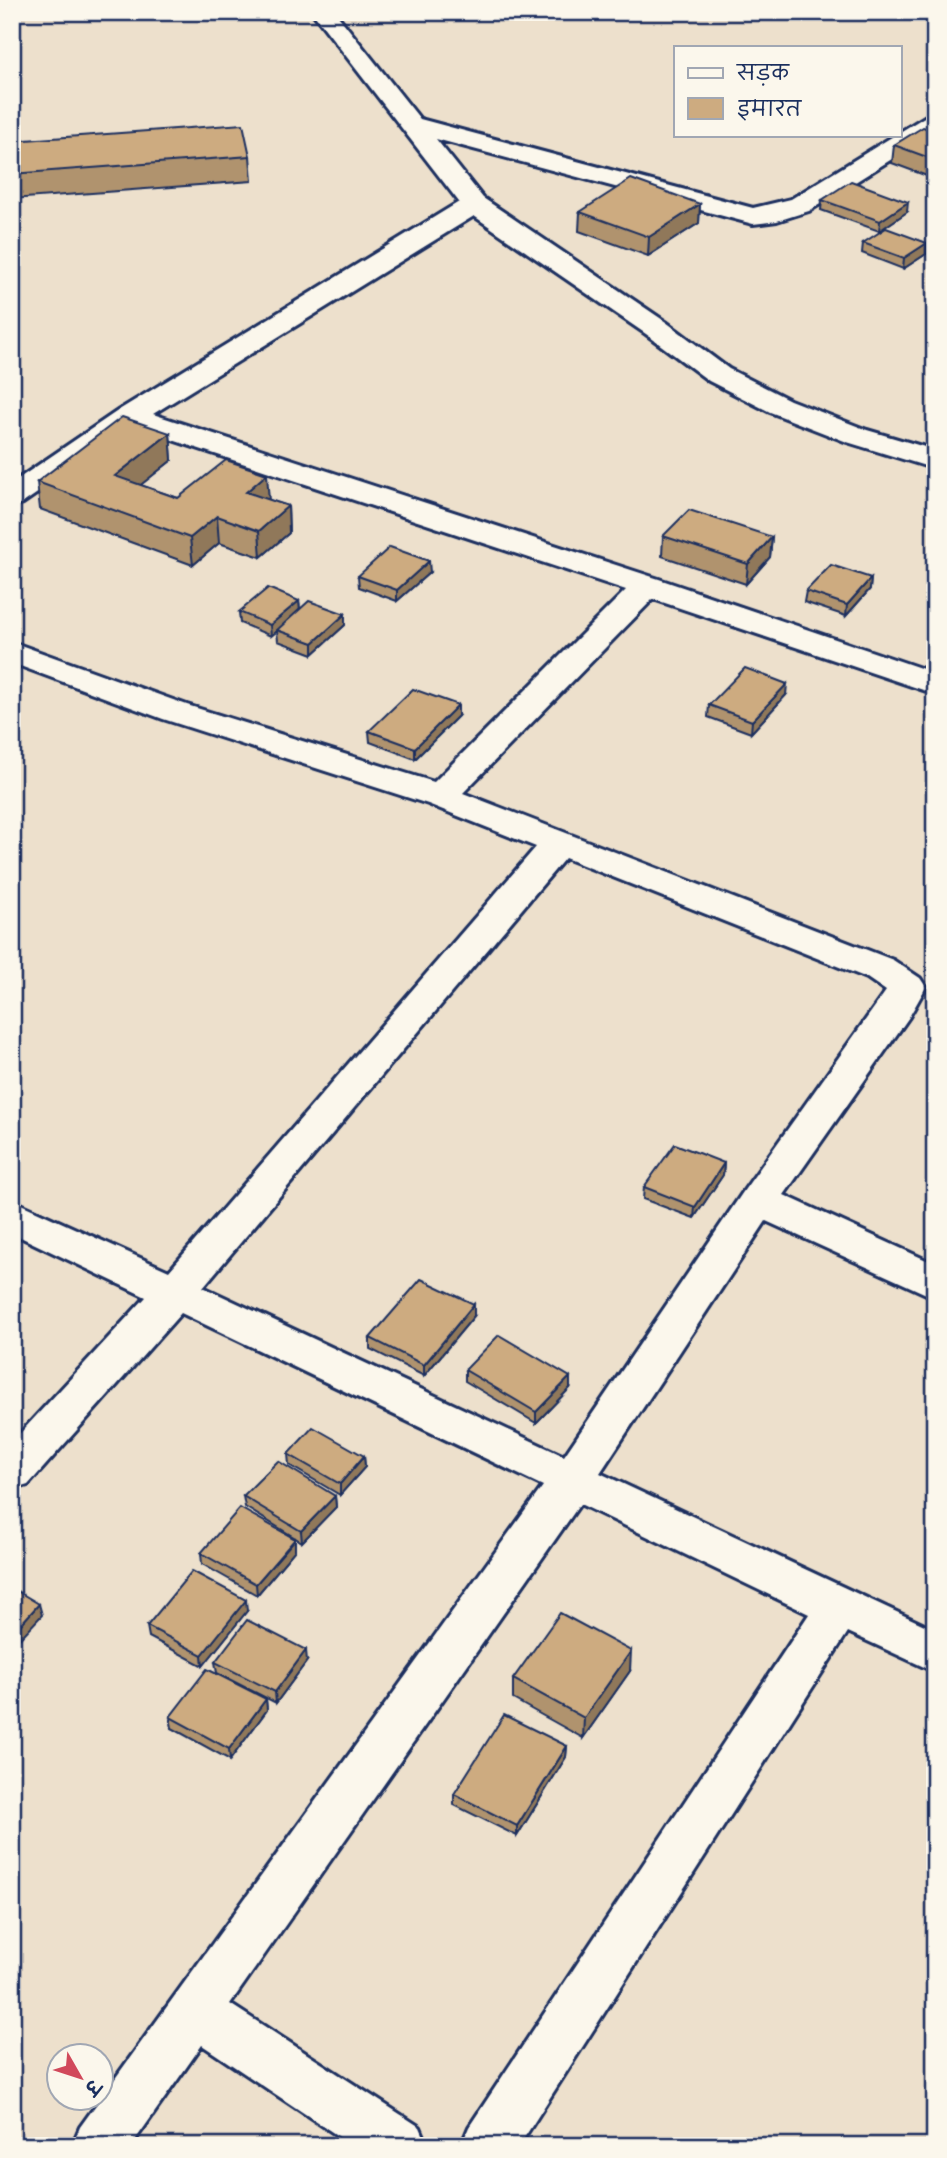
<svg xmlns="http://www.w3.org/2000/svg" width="947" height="2158" viewBox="0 0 947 2158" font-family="Mali,'Playpen Sans Deva',sans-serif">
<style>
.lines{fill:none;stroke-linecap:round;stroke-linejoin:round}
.minor-casing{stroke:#1b2f5e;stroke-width:6}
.minor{fill:#fbf7ec;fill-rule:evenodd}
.wall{fill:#b0936e;stroke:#1b2f5e;stroke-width:2}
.shaded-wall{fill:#90785a;stroke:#1b2f5e;stroke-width:2}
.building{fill:#cdab80;stroke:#1b2f5e;stroke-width:2}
</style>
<rect width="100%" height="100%" fill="#ede0cc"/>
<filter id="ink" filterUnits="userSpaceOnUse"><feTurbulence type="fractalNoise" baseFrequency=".0143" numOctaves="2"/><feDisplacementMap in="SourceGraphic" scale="14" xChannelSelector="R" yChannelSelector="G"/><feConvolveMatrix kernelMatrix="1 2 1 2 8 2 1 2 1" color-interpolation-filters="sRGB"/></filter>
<g filter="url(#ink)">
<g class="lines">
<g class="minor-casing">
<path id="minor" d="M312,12H335L420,119L753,208L791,199L895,135H900V132L926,116L935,114V132L809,211L777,221L753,224L436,139L483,198L666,322L729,369L790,400L867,430L935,450V469L847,442L770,412L709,381L646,334L474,216L153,414L659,579L935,673V694L653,599L463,793L893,960L920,978L926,987L909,1017L784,1195L935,1264V1298L766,1221L600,1473L935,1630V1672L848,1632L519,2146H461L469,2127L809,1614L580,1504L230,2004L420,2127L428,2146H353L202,2045L131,2146H72L80,2127L543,1486L181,1313L28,1485L12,1490V1442L146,1297L12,1233V1200L169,1271L536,847L428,804L163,719L12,663V642L187,705L434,782L626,590L133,427L23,503L12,506V483L119,410L459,202ZM565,858L867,978L886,991L745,1189L564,1456L203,1287Z"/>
</g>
<use href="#minor" class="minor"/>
</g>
<path class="wall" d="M935,131V179L892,163L894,145Z
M12,141L250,156L252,181L12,199Z
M822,200L907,212L879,231L821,210Z
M700,204L699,223L648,256L579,231L580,212Z
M863,243L926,254L903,269L862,253Z
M170,433L172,460L140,485L178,498L269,500L288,506L289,533L261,557L219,543L193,565L40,509L37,482Z
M663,536L772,537L770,557L746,584L662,556Z
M430,572L397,601L359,587L358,576Z
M871,578L870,589L846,616L804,602L806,591Z
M299,601L300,609L345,614V625L313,654L278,641L277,631L271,636L240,623L239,612Z
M786,695L751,733L708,717L709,705Z
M458,716L415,759L370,742L369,731Z
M724,1163L723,1175L694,1218L643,1199L644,1187Z
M474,1316L424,1376L370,1349V1338Z
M465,1370L570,1388L536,1423L465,1381Z
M288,1454L364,1456L365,1467L340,1495L289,1465Z
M243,1496H335L336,1507L302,1542L245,1507Z
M295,1539V1550L257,1595L202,1564L201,1553Z
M247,1611L203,1666L149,1637L147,1626Z
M307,1661L276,1703L217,1673L215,1662Z
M630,1671L583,1738L513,1699V1679Z
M266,1699L267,1710L230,1760L172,1728L170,1717Z
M567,1746L566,1757L517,1836L454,1805V1794Z"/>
<path class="shaded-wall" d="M908,202L907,212L879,231L880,221Z
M700,204L699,223L648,256L649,237Z
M927,243L926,254L903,269L904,258Z
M170,433L172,460L118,503L115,476Z
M267,474L269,501L246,492Z
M288,506L289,533L261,557L259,531Z
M217,516L219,543L193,565L190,538Z
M772,537L770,557L746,584L748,564Z
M429,561L430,572L397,601V590Z
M871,578L870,589L846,616L847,605Z
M299,601L300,612L271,636L270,625Z
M345,614V625L313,654V643Z
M787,684L786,695L751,733L752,721Z
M458,705V716L415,759V748Z
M724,1163L723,1175L694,1218L695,1207Z
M474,1304V1316L424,1376V1365Z
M570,1377V1388L536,1423V1412Z
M364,1456L365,1467L340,1495V1484Z
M335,1496L336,1507L302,1542L301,1531Z
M295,1539V1550L257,1595L256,1584Z
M246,1600L247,1611L203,1666L202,1655Z
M39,1604L42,1615L12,1647V1634Z
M306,1650L307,1661L276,1703L275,1692Z
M631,1651L630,1671L583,1738L584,1718Z
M266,1699L267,1710L230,1760L229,1749Z
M567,1746L566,1757L517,1836V1826Z"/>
<path class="building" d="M243,124L250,156L12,174V141Z
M923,127L935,131V160L894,145Z
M631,179L700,204L649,237L580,212Z
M851,181L908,202L880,221L822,200Z
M886,228L927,243L904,258L863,243Z
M122,417L170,433L115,476L178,498L226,460L267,474L246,492L288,506L259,531L217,516L190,538L37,482Z
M689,510L772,537L748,564L663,536Z
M390,547L429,561L397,590L358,576Z
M831,565L871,578L847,605L806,591Z
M268,588L299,601L270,625L239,612Z
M309,601L345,614L313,643L277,630Z
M745,668L787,684L752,721L709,705Z
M413,689L458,705L415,748L369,731Z
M675,1144L724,1163L695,1207L644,1187Z
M421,1279L474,1304L424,1365L370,1338Z
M499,1335L570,1377L536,1412L465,1370Z
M313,1427L364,1456L340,1484L288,1454Z
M278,1461L335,1496L301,1531L243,1496Z
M240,1508L295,1539L256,1584L201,1553Z
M192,1571L246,1600L202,1655L147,1626Z
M12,1588L39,1604L12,1634Z
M560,1613L631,1651L584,1718L513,1679Z
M247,1620L306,1650L275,1692L215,1662Z
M207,1669L266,1699L229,1749L170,1717Z
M504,1715L567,1746L517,1826L454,1794Z"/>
</g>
<rect width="947" height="2158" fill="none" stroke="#fbf7ec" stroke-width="42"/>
<rect x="21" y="21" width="905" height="2116" fill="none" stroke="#1b2f5e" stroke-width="2.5" filter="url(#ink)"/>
<rect x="674" y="46" width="228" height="91" fill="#fbf7ec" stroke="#a1a7b3" stroke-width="2"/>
<rect x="688" y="68" width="35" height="10" fill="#fbf7ec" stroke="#a1a7b3" stroke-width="2"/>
<text x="737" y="80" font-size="21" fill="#1b2f5e">सड़क</text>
<rect x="688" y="98" width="35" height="21" fill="#cdab80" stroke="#a1a7b3" stroke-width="2"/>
<text x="737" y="116" font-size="21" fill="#1b2f5e">इमारत</text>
<g transform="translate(80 2077) rotate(129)"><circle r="33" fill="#fbf7ec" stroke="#a1a7b3" stroke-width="2"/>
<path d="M0-5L12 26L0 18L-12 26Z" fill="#d1495b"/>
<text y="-10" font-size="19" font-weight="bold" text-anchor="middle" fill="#1b2f5e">उ</text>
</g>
</svg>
